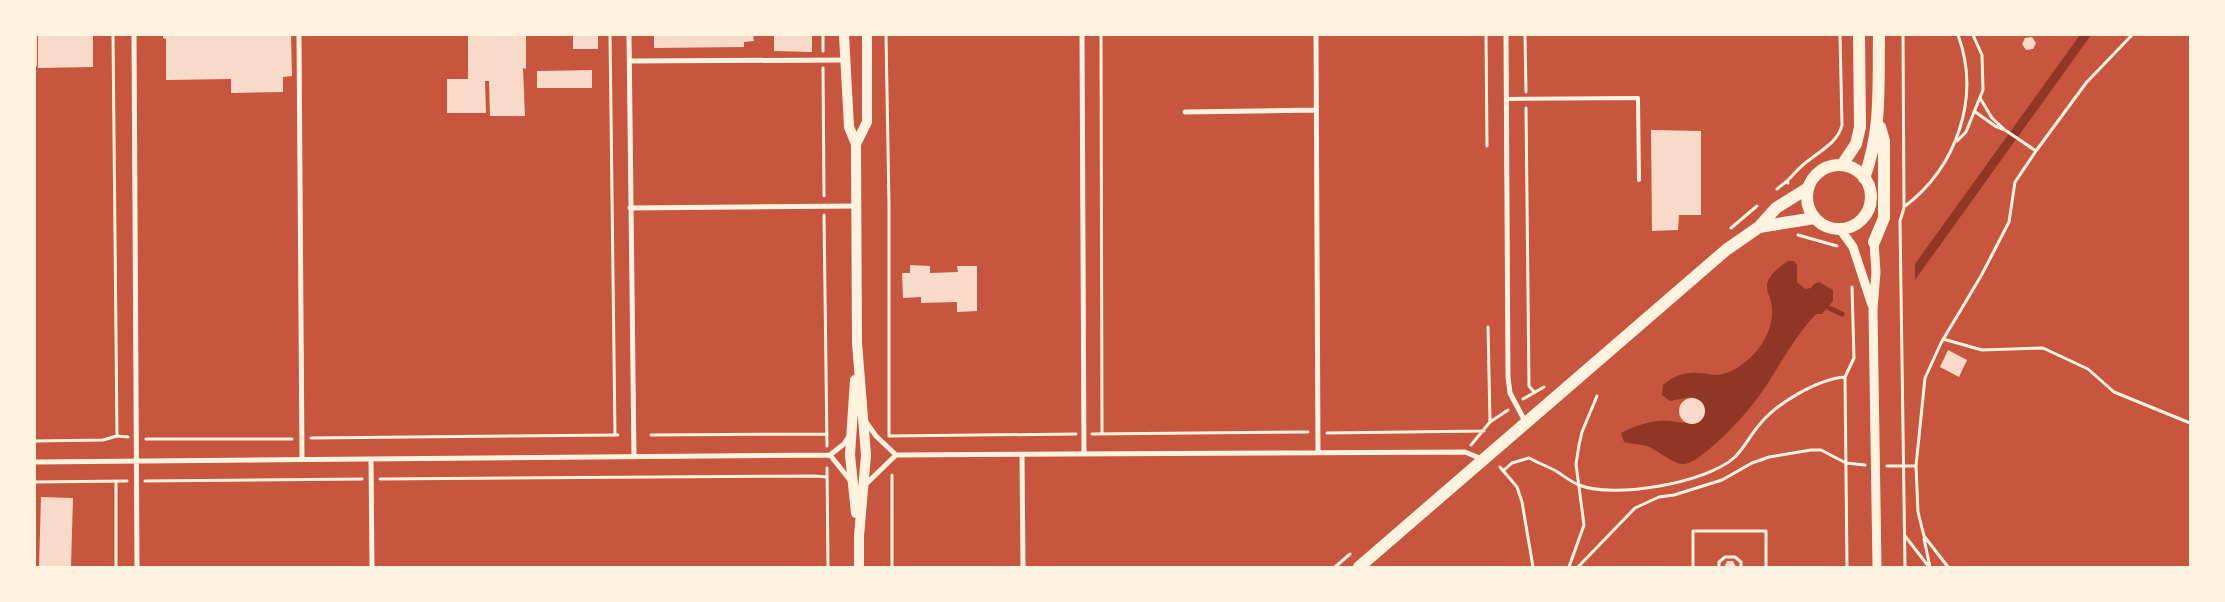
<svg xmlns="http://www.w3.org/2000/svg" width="2225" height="602" viewBox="0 0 2225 602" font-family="Montserrat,sans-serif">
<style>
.water{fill:#8f3625}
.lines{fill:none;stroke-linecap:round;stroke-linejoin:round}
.stream{stroke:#8f3625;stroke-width:5}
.building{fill:#f7dbc8}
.path{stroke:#fff3e0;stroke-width:3}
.service{stroke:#fff3e0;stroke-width:4}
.minor{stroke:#fff3e0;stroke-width:5}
.tertiary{stroke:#fff3e0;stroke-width:9}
.secondary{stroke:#fff3e0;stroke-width:10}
.primary{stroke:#fff3e0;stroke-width:12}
</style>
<rect width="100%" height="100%" fill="#c8553d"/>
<path class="water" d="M2080,35H2091L1915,280V264Z
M1788,261H1794L1797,265V282L1805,289L1811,288L1814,284L1819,282L1833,290V301L1822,314H1816C1796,335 1782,361 1766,386C1750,410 1729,433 1707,451C1700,456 1693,463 1684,464C1672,464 1658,450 1647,446C1639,444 1631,444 1624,442L1621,433C1633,427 1645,422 1659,421C1673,419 1691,428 1702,419L1705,410L1701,401L1691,397L1670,401L1662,395L1663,385C1674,376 1684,372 1698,373C1705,373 1711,375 1717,375C1731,374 1744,364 1754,354C1767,340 1775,321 1771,302C1770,297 1767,292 1767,287C1766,276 1781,266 1788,261Z"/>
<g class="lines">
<path class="stream" d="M1829,308L1842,314"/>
</g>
<path class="building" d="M35,35H37V66H35Z
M38,35H93V67L38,68Z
M163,35H291L292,76L283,77V92L231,93V79L166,80V39L163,38Z
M468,35H526V69L523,68L525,116H490L489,81H485L486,113H447V79H468Z
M573,35H598V49H573Z
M654,35H753L754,41L744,42V47L654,48Z
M774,35H812V52L774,51Z
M2032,37L2036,43L2033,49L2026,50L2022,44L2025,38Z
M592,70V88H537V71Z
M1651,130L1701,131V215H1679L1678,230L1652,231Z
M910,265L930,266V273L958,272L957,266H977V311L957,312V302L921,303V297L903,298L902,273H910Z
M1948,350L1967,360L1959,377L1940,367Z
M1679 411a13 13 0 1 1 26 0a13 13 0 1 1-26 0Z
M41,497L73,498L71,567H39Z
M1727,561H1733L1736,567H1724Z"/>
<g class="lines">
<path class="path" d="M113,35L117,436
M610,35L615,435
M823,35V51
M886,35L889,205V436L1076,434
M1101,35L1102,434
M1486,35L1487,146
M1525,35L1526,92
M1903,35L1904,208L1900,221L1905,567
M823,68L824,196
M1526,108L1529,386L1534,392
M1974,111L1995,126L2005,130L1992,118L1980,98
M2005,130L2036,151
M1957,141L1966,132L1983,90L1982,55L1973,35
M1788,183L1787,181C1793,175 1798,169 1804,164C1818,152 1838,143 1842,125L1840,35
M1777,189L1787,181
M1904,207C1957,167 1981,97 1958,35
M824,215L827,446
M1731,228L1757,206
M1798,235L1837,246
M1488,327L1490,421
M1943,339L1982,350L2043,348L2088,369L2114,392L2190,423
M1523,399L1544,387
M1327,433L1484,431
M1092,434L1308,432
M651,435L827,434
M311,438L618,435
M146,439H292
M35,441L103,440L117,436L128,437
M1471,445L1490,422L1508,410
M1887,466H1916
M1500,467L1517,487L1522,502L1533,567
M827,468L828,567
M1503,471L1512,463L1529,458C1538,463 1547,466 1556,471C1564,476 1571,482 1579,485C1614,499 1707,483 1735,457C1745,447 1751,434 1760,424C1777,403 1818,379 1845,377
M892,475V567
M380,479L815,476L827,477
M116,481V567
M145,481L362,479
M35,482L127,481
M1905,536L1929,567
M1924,539L1930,567
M1335,567L1350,554
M1569,567L1584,525L1576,464L1579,445L1582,432L1597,396
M1578,567L1635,508L1659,497L1674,495L1722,480L1752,463L1769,457L1811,450H1821L1846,463L1865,465
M1693,567V531H1766V567
M1719,567V562L1725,557H1735L1741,562V567
M1847,567L1845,377L1854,358L1852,287
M1948,567L1924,536L1918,512L1916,466L1925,378L1941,343L1981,276L2009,222L2015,182L2036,151L2086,83L2132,35"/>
<path class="service" d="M1507,99L1638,98L1639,180"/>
<path class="minor" d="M134,35L137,567
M299,35L302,459
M629,35L634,457
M1082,35L1084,454
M1316,35L1318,453
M1506,35L1508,377L1510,393L1526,423
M630,61L844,60
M1185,112L1316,110
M630,208L856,206
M866,422L876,436L896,455
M830,455L850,480
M1022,456L1023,567
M371,459L372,567
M35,462L830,455L844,444L849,436
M865,485L896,455L1465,452L1482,459"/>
<path class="tertiary" d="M1840,229L1853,247L1872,305
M1874,242L1876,272L1873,310L1877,567"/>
<path class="secondary" d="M844,35L849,127L856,144L857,343L866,455L859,536V567
M856,144L867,122V35
M855,380L850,455L856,513"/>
<path class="primary" d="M1842,165L1856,144L1860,127L1859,35
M1807 197a32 32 0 1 1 64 0a32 32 0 1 1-64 0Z
M1864,178C1882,131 1878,85 1879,35
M1759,227L1815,218
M1874,242L1884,218V141L1880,127
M1359,567L1726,250L1759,227L1776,208L1808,188"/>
</g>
<rect width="2225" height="602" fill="none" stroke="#fff3e0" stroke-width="72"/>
</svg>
